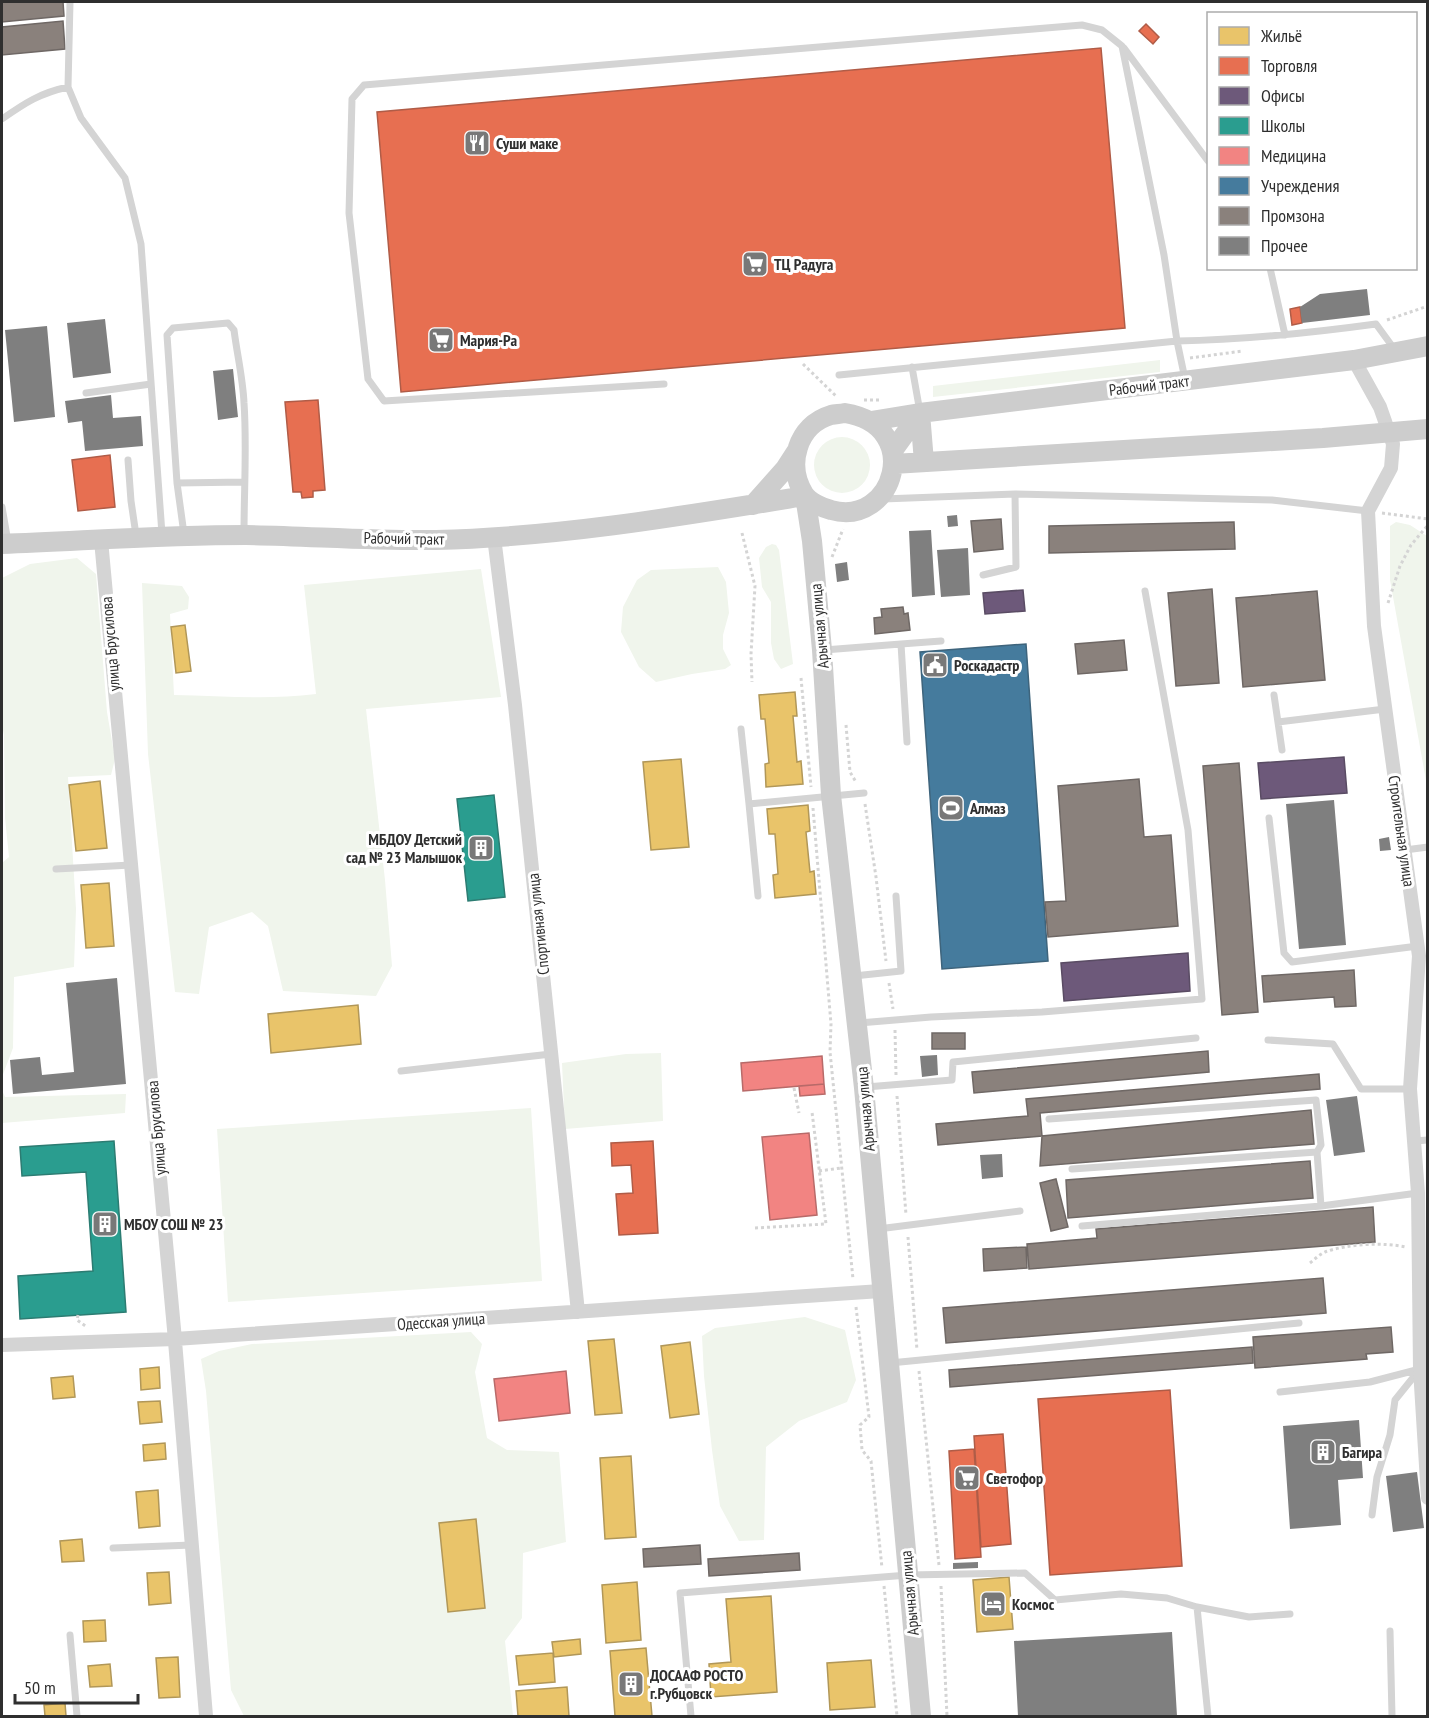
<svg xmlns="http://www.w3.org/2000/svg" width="1429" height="1718" viewBox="0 0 1429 1718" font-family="'PT Sans Narrow',sans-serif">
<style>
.green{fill:#f0f5ec}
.homes{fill:#e9c46a;stroke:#b19758;stroke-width:1.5}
.shops{fill:#e76f51;stroke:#b05c47;stroke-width:1.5}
.offices{fill:#6d597a;stroke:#5a4c64;stroke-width:1.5}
.schools{fill:#2a9d8f;stroke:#2c7c72;stroke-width:1.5}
.health{fill:#f28482;stroke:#b86a69;stroke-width:1.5}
.public{fill:#457b9d;stroke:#3e647c;stroke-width:1.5}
.industry{fill:#8a817c;stroke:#6f6865;stroke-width:1.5}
.building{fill:#7f7f7f}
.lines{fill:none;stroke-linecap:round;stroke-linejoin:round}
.path{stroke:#d4d4d4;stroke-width:3;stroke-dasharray:3 3;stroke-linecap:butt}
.lane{stroke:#d4d4d4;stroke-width:7}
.street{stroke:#d4d4d4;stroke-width:14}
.secondary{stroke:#cdcdcd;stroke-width:20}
.labels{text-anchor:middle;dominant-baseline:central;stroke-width:6;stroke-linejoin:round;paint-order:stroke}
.poi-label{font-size:16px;font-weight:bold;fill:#2f2f2f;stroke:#fff;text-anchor:start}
.street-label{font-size:16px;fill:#2f2f2f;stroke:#fff}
</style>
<rect width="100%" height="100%" fill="#fff"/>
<path class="green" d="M1160,360V372L933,397V386Z
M814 465a28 28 0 1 1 56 0a28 28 0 1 1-56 0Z
M1396,522L1410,525L1427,536V786L1390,580V526Z
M772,544L776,545L779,550L793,664L781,669L774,659L771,643V602L762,587L759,558L766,547Z
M77,558L96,574L107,712L115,759L111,775L68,777L76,909L74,967L14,977L13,1048L2,1077V863L9,857L5,818L4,735L2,725V578L30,564Z
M718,567L726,582L729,613L723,635V649L731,665L725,669L692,674L656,682L639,667L621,632L623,607L637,580L651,570Z
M481,569L501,697L366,709L385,880L392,966L376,996L283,991L268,926L252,912L209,927L199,994L175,992L148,754L142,583L182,586L189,597L188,609L170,614L174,695C221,696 269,700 316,694L304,585Z
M661,1053L663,1121L565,1129L562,1063L626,1054Z
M2,1090L5,1097L126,1094L125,1113L2,1123Z
M531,1108L542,1281L228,1302L217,1129Z
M805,1317L845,1330L856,1380L847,1402L799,1421L766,1447L764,1540L739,1541L720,1506L712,1450L704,1376L702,1336L715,1328Z
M471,1332L482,1344L475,1372L487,1438L507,1450L559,1452L566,1542L523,1553L522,1618L505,1641L513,1716H244L231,1690L206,1391L201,1359L219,1351L252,1344Z"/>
<path class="homes" d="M185,625L191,671L176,673L171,627Z
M795,692L797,716H793L797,762L801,761L803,784L766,787L765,764L769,763L765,719H761L759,695Z
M681,759L689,847L651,850L643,762Z
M100,781L107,848L76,851L69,785Z
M808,805L810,831L806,832L810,872L814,871L816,894L775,898L773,875L778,874L775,834H769L767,809Z
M109,883L114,946L86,948L81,885Z
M358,1005L361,1044L271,1053L268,1014Z
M614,1339L622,1413L595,1415L588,1341Z
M690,1342L699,1414L670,1418L661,1346Z
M159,1367L160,1388L141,1390L140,1369Z
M73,1376L75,1397L53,1399L51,1378Z
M160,1401L162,1422L140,1424L138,1402Z
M165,1443L166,1459L144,1461L143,1445Z
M631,1456L636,1537L605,1539L600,1458Z
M158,1490L160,1526L139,1528L136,1492Z
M476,1519L485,1608L448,1612L439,1523Z
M82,1539L84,1561L62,1562L60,1541Z
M169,1572L171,1603L149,1605L147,1573Z
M1009,1577L1013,1629L977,1632L973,1580Z
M637,1582L641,1640L606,1643L602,1585Z
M771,1596L777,1692L711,1697L709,1664L731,1662L726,1599Z
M105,1620L106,1641L84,1642L83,1621Z
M580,1639L581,1654L554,1657L552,1642Z
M646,1648L652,1716H615L610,1651Z
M553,1653L555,1682L519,1685L516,1656Z
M178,1657L180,1697L159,1698L156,1658Z
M871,1660L875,1707L830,1710L827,1663Z
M110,1664L112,1686L90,1687L88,1666Z
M567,1687L569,1716H518L516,1691Z
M65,1703L66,1716H45L44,1705Z"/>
<path class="shops" d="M1146,24L1159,37L1153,44L1139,31Z
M1101,48L1125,328L401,392L377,112Z
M1300,307L1302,323L1292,325L1290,309Z
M318,400L325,490L313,491V497L302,498L301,492H293L285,402Z
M110,455L115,507L78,511L72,460Z
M653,1141L658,1233L619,1235L616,1194L633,1193L631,1165L612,1166L611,1143Z
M1170,1390L1182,1566L1050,1575L1038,1399Z
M1003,1434L1011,1544L981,1547L974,1436Z
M974,1449L981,1557L955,1559L949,1451Z"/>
<path class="offices" d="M1023,590L1025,611L985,614L983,593Z
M1344,757L1347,793L1261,799L1258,763Z
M1188,953L1190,991L1064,1001L1061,963Z"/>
<path class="schools" d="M494,795L505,897L468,901L457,799Z
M114,1141L126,1312L20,1319L18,1276L93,1271L86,1172L22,1176L20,1147Z"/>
<path class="health" d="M822,1056L824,1084L743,1091L741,1063Z
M824,1084L825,1094L800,1096L799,1086Z
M809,1133L817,1215L770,1220L762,1137Z
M566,1371L570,1413L499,1421L494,1379Z"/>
<path class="public" d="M1026,644L1048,961L942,969L920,652Z"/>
<path class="industry" d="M2,2H63L64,16L2,22Z
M63,21L65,49L2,55V27Z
M1001,519L1003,549L974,552L971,521Z
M1234,522L1235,549L1049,553V526Z
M1212,589L1219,683L1176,686L1168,593Z
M1317,591L1325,680L1243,687L1236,598Z
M903,607L904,614L908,613L910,630L875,634L874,618L882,617L881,609Z
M1124,640L1127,670L1078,674L1075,644Z
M1239,763L1258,1012L1222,1015L1203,766Z
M1139,779L1144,837L1171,835L1178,926L1048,937L1045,902L1066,901L1058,786Z
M1354,970L1356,1006L1335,1007L1334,997L1264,1002L1262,976Z
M932,1033H965V1049H932Z
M1208,1051L1209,1072L974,1093L972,1072Z
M1319,1074L1320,1089L1040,1113L1042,1136L938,1145L936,1124L1028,1116L1026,1099Z
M1311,1110L1314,1144L1040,1166L1042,1136Z
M1310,1161L1313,1198L1068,1218L1066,1180Z
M1056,1179L1068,1227L1051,1231L1040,1183Z
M1373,1207L1375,1242L1029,1269L1027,1244L1097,1238L1096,1229Z
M1026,1247L1027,1268L984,1271L983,1249Z
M1323,1278L1326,1313L946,1343L943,1308Z
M1391,1327L1393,1352L1366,1354L1367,1359L1255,1368L1253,1337Z
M1252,1347L1253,1363L950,1387L949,1370Z
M700,1545L701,1564L644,1567L643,1549Z
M799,1553L800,1570L709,1576L708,1559Z"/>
<path class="building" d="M1367,289L1370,315L1302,323L1300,307L1320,294Z
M105,319L111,373L73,378L67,323Z
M47,326L55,417L14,422L5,330Z
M233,369L238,417L218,420L213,371Z
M111,395L113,418L141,416L143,446L85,451L82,421L68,423L65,401Z
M957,515L958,526L948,527L947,516Z
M931,530L935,595L912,597L909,531Z
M968,548L970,595L941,597L937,550Z
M847,562L849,580L837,582L835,564Z
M1334,800L1346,945L1299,949L1286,804Z
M1389,837L1391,850L1380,851L1379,839Z
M117,978L126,1084L13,1094L10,1060L40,1057L42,1075L74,1072L66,983Z
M937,1055L938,1075L922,1077L920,1056Z
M1357,1096L1365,1152L1334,1156L1326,1100Z
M1002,1154L1003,1177L982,1179L980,1155Z
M1359,1420L1363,1478L1338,1480L1341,1525L1290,1529L1283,1426Z
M1417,1472L1424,1528L1393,1532L1386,1476Z
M978,1562V1568L953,1569V1563Z
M1172,1632L1177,1716H1018L1014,1641Z"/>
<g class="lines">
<path class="path" d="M1387,320L1428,306
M1190,358L1243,351
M803,364L837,397
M864,400H881
M1382,513L1428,519
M742,533L755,586L751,654L752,682
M832,557L843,529
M1388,603L1400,566L1411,545L1428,525
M801,678L811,787
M846,725L850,772L856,782
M865,804L876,877L886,961
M813,808L831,1024L830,1052L853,1279
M889,983L893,1009
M895,1030L896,1075
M794,1088L799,1113
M897,1096L906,1215
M819,1171L841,1168
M755,1228L826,1224L812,1112
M908,1237L917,1350
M1310,1263C1315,1259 1320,1254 1325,1252C1347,1244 1383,1242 1406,1247
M856,1307L869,1417L860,1425L862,1450L871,1461L882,1568
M78,1315L77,1320L87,1327
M919,1371L939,1565
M884,1586L897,1716
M941,1586L947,1716"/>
<path class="lane" d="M1124,48L1208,161
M68,87L81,118L125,178L141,244L162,534
M2,119C25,103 40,93 68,87L70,2
M1270,268L1285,335
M912,367L920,412
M839,375L1177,341L1185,379
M664,384L384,401L368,379L349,213L352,99L364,85L1082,25L1102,30L1122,46L1164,255L1177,341C1244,340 1310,333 1376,324L1395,350
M86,393L151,384
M128,460L131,501L136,535
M177,483L184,534
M883,499L1015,494L1272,500L1368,511
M2,507L8,542
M244,533C244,490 247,445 244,403C243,379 237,354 234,330L228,323L173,328L167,335L177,483L244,482
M983,575L1016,567L1015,494
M901,644L941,641
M824,650L901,644L907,742
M1274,695L1282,750
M1278,722L1385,709
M741,729L749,804
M1269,818L1284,953L1292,962L1418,946
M1405,850L1428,847
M56,869L131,865
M758,896L749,804L864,793
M854,976L901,971L896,896
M859,1023L931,1017L1042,1012L1202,999L1188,830L1145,591
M1268,1040L1333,1044L1361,1089H1410
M401,1071L551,1054
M866,1087L952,1080L953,1062L1196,1038
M1049,1119L1316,1100L1321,1145L1317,1152
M1414,1141L1428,1140
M1072,1169L1317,1152L1321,1206
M1082,1226L1321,1206L1418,1193
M878,1229L1020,1211
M890,1363L1299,1323
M1280,1392L1370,1382L1420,1369L1395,1400L1390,1435L1377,1477L1372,1515
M113,1548L192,1545
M1197,1607L1208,1716
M1390,1631L1392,1716
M70,1635L77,1716
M691,1716L680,1593L908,1575L1025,1573L1055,1600L1121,1594L1167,1598L1197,1607L1249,1617L1290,1614"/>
<path class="street" d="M1354,360L1380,407L1393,444L1391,468L1368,511L1374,626L1419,956L1410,1089L1418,1193L1420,1369L1428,1498
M494,537L515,705L578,1312
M101,540L174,1329L206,1716
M2,1345L175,1339L881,1291"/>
<path class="secondary" d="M845,413C925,426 894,528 831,510C823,508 809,502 804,494C786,465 797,425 831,415C835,414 840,414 845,413Z
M920,413L924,462
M871,421L920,413L1354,360L1428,346
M892,452L920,413
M893,464L1323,438L1428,429
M805,496L812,541L822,650L831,795L864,1088L921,1716
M753,505L785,469L796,452
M2,544C83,541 164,535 246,535C309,536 373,541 436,540C560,537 683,516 805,496"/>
</g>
<defs>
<g id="restaurant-square" transform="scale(1.35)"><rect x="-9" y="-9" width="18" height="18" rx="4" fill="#787878" stroke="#fff"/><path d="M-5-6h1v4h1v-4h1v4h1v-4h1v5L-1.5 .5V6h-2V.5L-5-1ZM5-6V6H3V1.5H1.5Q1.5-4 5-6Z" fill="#fff"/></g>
<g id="supermarket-square" transform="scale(1.35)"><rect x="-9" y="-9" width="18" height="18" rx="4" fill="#787878" stroke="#fff"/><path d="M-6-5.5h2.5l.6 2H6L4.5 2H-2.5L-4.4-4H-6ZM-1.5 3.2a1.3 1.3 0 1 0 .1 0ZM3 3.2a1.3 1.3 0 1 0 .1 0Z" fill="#fff"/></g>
<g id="civic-square" transform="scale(1.35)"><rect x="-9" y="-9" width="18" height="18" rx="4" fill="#787878" stroke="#fff"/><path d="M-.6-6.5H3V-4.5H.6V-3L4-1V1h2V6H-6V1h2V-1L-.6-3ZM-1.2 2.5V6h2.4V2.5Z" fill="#fff"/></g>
<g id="stadium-square" transform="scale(1.35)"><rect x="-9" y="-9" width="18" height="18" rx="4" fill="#787878" stroke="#fff"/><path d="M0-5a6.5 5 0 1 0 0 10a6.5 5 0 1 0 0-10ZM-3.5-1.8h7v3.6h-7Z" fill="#fff"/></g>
<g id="building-square" transform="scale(1.35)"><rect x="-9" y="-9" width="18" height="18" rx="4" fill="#787878" stroke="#fff"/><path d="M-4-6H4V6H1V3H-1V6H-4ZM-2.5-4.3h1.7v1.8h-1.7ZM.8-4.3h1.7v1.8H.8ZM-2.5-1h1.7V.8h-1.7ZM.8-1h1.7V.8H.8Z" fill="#fff"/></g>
<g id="hotel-square" transform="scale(1.35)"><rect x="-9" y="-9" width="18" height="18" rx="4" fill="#787878" stroke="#fff"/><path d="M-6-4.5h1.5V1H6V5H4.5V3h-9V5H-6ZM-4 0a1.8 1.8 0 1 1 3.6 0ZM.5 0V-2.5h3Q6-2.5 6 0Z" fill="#fff"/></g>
</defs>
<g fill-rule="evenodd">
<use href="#restaurant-square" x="477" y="143"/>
<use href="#supermarket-square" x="755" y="264"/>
<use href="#supermarket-square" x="441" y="340"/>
<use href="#civic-square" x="935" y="665"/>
<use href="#stadium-square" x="951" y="808"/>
<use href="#building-square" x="481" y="848"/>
<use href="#building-square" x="105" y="1224"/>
<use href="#building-square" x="1323" y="1452"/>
<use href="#supermarket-square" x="967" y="1478"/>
<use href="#hotel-square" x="993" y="1604"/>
<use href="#building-square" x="631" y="1684"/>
</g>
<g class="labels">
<g class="poi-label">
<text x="496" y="143">Суши маке</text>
<text x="774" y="264">ТЦ Радуга</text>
<text x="460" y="340">Мария-Ра</text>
<text x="954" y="665">Роскадастр</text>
<text x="970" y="808">Алмаз</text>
<text x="462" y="839" text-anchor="end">МБДОУ Детский<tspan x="462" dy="18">сад № 23 Малышок</tspan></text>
<text x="124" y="1224">МБОУ СОШ № 23</text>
<text x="1342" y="1452">Багира</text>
<text x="986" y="1478">Светофор</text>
<text x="1012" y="1604">Космос</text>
<text x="650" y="1675">ДОСААФ РОСТО<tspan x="650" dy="18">г.Рубцовск</tspan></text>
</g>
<g class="street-label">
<text transform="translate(1149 385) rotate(-7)">Рабочий тракт</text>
<text transform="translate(404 538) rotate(1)">Рабочий тракт</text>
<text transform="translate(819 626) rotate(-95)">Арычная улица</text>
<text transform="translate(110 644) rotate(-95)">улица Брусилова</text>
<text transform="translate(1402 831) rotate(82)">Строительная улица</text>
<text transform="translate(538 924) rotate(-96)">Спортивная улица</text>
<text transform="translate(865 1109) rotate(-95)">Арычная улица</text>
<text transform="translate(156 1128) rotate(-95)">улица Брусилова</text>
<text transform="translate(441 1321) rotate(-4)">Одесская улица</text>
<text transform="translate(909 1593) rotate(-95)">Арычная улица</text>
</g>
</g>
<rect width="1429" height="1718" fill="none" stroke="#2f2f2f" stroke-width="6"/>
<rect x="1207" y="12" width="210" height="258" fill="#ffffff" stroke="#acacac" stroke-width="1.5"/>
<rect x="1219" y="27" width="30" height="18" fill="#e9c46a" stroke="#acacac" stroke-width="1.5"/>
<text x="1261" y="42" font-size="18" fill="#2f2f2f">Жильё</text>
<rect x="1219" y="57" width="30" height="18" fill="#e76f51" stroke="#acacac" stroke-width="1.5"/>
<text x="1261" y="72" font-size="18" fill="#2f2f2f">Торговля</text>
<rect x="1219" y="87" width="30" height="18" fill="#6d597a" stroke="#acacac" stroke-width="1.5"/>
<text x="1261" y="102" font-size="18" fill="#2f2f2f">Офисы</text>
<rect x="1219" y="117" width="30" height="18" fill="#2a9d8f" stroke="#acacac" stroke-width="1.5"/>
<text x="1261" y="132" font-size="18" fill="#2f2f2f">Школы</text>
<rect x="1219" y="147" width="30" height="18" fill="#f28482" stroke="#acacac" stroke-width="1.5"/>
<text x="1261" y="162" font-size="18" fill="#2f2f2f">Медицина</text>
<rect x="1219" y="177" width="30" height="18" fill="#457b9d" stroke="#acacac" stroke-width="1.5"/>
<text x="1261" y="192" font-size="18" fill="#2f2f2f">Учреждения</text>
<rect x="1219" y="207" width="30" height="18" fill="#8a817c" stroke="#acacac" stroke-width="1.5"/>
<text x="1261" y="222" font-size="18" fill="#2f2f2f">Промзона</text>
<rect x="1219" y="237" width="30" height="18" fill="#7f7f7f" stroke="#acacac" stroke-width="1.5"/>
<text x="1261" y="252" font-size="18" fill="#2f2f2f">Прочее</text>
<path d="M15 1694v9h123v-9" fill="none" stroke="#2f2f2f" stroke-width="3"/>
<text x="24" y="1694" font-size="18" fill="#2f2f2f" stroke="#ffffff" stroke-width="4.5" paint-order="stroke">50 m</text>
</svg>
